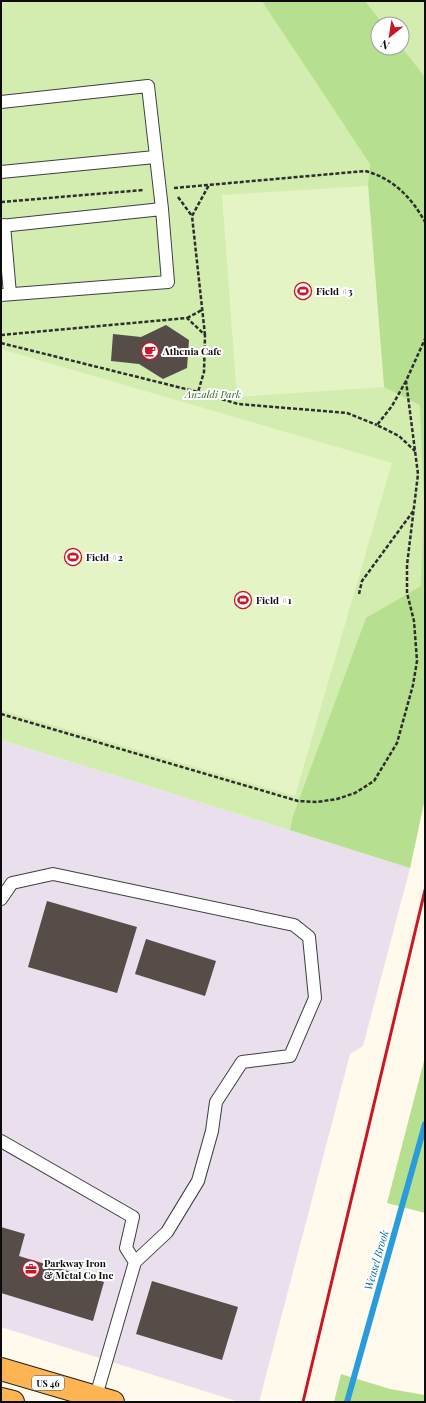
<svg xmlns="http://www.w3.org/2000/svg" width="426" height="1403" viewBox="0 0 426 1403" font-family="'Playfair Display',serif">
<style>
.industrial{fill:#eadfec}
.green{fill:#d3edb1;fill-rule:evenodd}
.forest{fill:#b6e08f}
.pitch{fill:#e5f4c4}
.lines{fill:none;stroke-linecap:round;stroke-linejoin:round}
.stream{stroke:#2a9bdb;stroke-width:6}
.building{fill:#564d48}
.service-casing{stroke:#3f3f3f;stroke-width:14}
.trunk-casing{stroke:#1d1d1d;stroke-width:24}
.path{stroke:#2e2e2e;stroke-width:2.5;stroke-dasharray:4 2;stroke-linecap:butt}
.service{stroke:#fff;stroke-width:12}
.trunk{stroke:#ffb453;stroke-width:22}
.rail{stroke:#ca1726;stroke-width:3}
.labels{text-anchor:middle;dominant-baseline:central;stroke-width:4;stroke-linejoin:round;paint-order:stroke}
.shield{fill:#fff;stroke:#555;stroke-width:1}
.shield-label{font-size:9px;font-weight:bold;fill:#0c0c0c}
.poi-label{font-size:10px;font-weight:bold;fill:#0c0c0c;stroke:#fff;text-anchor:start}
.park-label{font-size:10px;font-style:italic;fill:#2b6a17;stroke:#fff}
.water-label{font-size:11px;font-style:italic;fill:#0a6aaa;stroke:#fff}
</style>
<rect width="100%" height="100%" fill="#fffaec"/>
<path class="industrial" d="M1,740L410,868L363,1046L350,1054L259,1402H239L1,1327Z"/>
<path class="green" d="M1,1H425V798L410,868L1,740ZM378,24H402V48H378Z"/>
<path class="forest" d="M262,1H365L383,24H378V48H402L425,77V798L410,868L290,830L293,816L366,618L421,586L424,504L420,405L384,387L368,186L370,164Z
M425,1057V1213L387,1203Z
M341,1374L390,1389L425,1395V1402H334Z"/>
<path class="pitch" d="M368,186L384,387L237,397L222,195Z
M1,349L392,463L295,796L1,710Z"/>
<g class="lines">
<path class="stream" d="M347,1402L425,1124"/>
</g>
<path class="building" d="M166,325L189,340L187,368L163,379L139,364L111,361L113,334L141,337Z
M47,901L137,927L117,993L28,967Z
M146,939L216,961L205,996L135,974Z
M1,1227L25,1234L19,1256L104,1282L93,1321L1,1293Z
M152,1281L238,1307L222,1360L136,1334Z"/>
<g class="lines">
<g class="service-casing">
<path id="service" d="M1,102L148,86L162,209
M1,172L155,157
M4,225L10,294
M1,226L162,209L168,282L1,295
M1,899L12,883L53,874L294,925L309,937L315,998L290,1056L242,1062L216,1102L212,1131L198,1181L167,1232L135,1262L96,1396
M1,1141L133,1217L126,1248L135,1262"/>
</g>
<g class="trunk-casing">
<path id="trunk" d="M1,1369L113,1402
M1,1399L13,1402"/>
</g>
<path class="path" d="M174,188L365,171C393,178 412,198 425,222
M178,197L192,216
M1,202L143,190
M187,318L202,310
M1,335L187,318L205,335L204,372L198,392
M205,335L192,216L209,185
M1,343L198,392L238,404L347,413L377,425
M406,381L392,406L377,425L399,436L415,451
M359,594L362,581L414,510
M1,714L298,801L317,802L337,799L355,793L374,781L397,743L413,685L417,661L414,621L407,593V565L418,474L406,381L425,339"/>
<use href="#service" class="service"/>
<use href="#trunk" class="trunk"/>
<path class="rail" d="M303,1402L425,890"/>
</g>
<defs>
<g id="stadium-ring" transform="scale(0.9)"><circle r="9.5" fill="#fff" stroke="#ca1726" stroke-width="1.5"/><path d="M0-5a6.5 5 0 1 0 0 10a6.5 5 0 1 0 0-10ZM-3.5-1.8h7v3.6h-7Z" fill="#ca1726"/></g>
<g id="cafe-ring" transform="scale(0.9)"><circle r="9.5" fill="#fff" stroke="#ca1726" stroke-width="1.5"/><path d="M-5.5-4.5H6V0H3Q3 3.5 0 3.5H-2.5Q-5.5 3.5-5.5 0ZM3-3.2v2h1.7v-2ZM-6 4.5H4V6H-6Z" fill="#ca1726"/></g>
<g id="office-ring" transform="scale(0.9)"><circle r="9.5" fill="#fff" stroke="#ca1726" stroke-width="1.5"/><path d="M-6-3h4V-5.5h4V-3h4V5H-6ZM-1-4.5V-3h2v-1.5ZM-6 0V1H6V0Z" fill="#ca1726"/></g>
</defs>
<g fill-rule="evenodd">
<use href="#stadium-ring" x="303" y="291"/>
<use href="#cafe-ring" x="150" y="351"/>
<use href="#stadium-ring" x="73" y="557"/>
<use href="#stadium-ring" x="243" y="600"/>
<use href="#office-ring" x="31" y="1269"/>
</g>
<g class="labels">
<rect class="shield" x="32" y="1376" width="32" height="14" rx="3"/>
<g class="shield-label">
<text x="48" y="1383">US 46</text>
</g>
<g class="poi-label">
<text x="316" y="291">Field #3</text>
<text x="163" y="351">Athenia Cafe</text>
<text x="86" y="557">Field #2</text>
<text x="256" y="600">Field #1</text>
<text x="44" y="1263">Parkway Iron<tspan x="44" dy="12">&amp; Metal Co Inc</tspan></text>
</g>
<g class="park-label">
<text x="213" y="394">Anzaldi Park</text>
</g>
<g class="water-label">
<text transform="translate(376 1260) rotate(-74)">Weasel Brook</text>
</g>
</g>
<rect width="426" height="1403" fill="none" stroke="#0c0c0c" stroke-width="4"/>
<g transform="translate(390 36) rotate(210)"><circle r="19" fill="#ffffff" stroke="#9e9e9e"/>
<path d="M0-3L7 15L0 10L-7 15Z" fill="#ca1726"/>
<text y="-6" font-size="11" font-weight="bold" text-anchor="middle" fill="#0c0c0c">N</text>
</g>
</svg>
